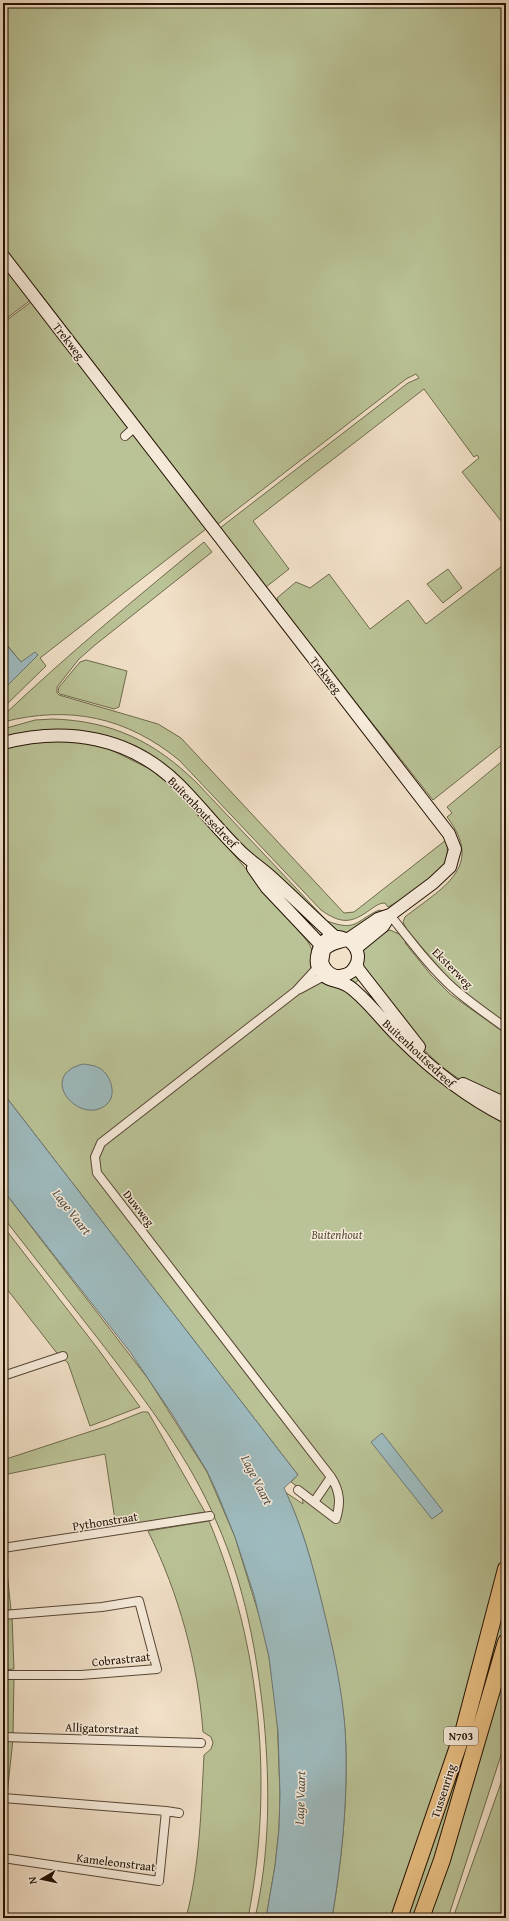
<svg xmlns="http://www.w3.org/2000/svg" width="509" height="1921" viewBox="0 0 509 1921" font-family="'Gentium Book Plus',serif">
<style>
.green{fill:#bac397;stroke:#6e6a4c}
.water{fill:#9ebbbf;stroke:#6d7773}
.lines{fill:none;stroke-linecap:round;stroke-linejoin:round}
.street-casing{stroke:#574634;stroke-width:10}
.secondary-casing{stroke:#231202;stroke-width:14}
.highway-casing{stroke:#231202;stroke-width:18}
.street{stroke:#f7ecdc;stroke-width:8}
.secondary{stroke:#f7ecdc;stroke-width:12}
.highway{stroke:#e9c084;stroke-width:16}
.labels{text-anchor:middle;dominant-baseline:central;stroke-width:3;stroke-linejoin:round;paint-order:stroke}
.shield{fill:#f7ecdc;stroke:#635343;stroke-width:1}
.shield-label{font-size:11px;font-weight:bold;fill:#231202}
.street-label{font-size:12px;fill:#231202;stroke:#f7ecdc}
.park-label{font-size:12px;font-style:italic;fill:#585036;stroke:#f7ecdc}
.water-label{font-size:13px;font-style:italic;fill:#4e4d44;stroke:#f7ecdc}
</style>
<rect width="100%" height="100%" fill="#f2e1c9"/>
<filter id="stains"><feTurbulence type="fractalNoise" baseFrequency=".005" numOctaves="4"/><feColorMatrix values="0 0 0 0 .2 0 0 0 0 .09 0 0 0 0 .02 0 0 0 .5 -.17"/></filter>
<radialGradient id="worn" r=".72"><stop offset=".6" stop-color="#630" stop-opacity="0"/><stop offset="1" stop-color="#630" stop-opacity=".3"/></radialGradient>
<path class="green" d="M3,3H506V527L462,472L479,458L477,455L474,457L424,389L253,521L289,569L266,587L220,528L408,383L419,378L416,374L406,379L218,524L40,293L3,321Z
M31,302L206,529L40,658L46,666L3,708V687L6,688L21,662L3,640V323Z
M204,542L212,552L95,645L79,659L57,687V693L59,695L158,724L181,738L344,913L354,912L446,840C456,874 412,893 388,907L385,903C379,903 376,906 371,909C351,924 341,924 321,910L179,760C126,717 70,705 3,722V716C67,655 136,598 204,542Z
M506,563V742L433,800L279,605L277,598L296,582L310,588L329,574L370,629L408,600L426,624Z
M448,569L462,588L443,603L427,584Z
M86,660L127,671L119,707L114,709L60,694L58,692L59,687L80,662Z
M53,719C112,721 154,741 197,783L327,921C357,932 355,921 379,910L383,911L361,928L346,934L329,929L218,821L119,741L3,739V729L35,720Z
M72,740L107,748L154,771L192,805L308,942C314,951 314,960 310,970L318,982L332,984C347,967 368,937 390,930L399,934L406,928L403,922L405,917C441,888 486,868 447,817L452,813L447,807L506,758V1023L463,992L444,974L413,937L405,943L431,975L450,994L506,1034V1097C494,1092 480,1090 468,1084C423,1060 395,1014 365,975L346,990L506,1123V1547L453,1741L394,1918H332C341,1864 347,1810 346,1756C346,1707 333,1651 322,1604C312,1565 303,1527 285,1492L303,1504L301,1489L291,1482L298,1475L3,1093V749L31,742Z
M3,1190L149,1380L207,1472L235,1537L262,1625L269,1657L277,1715L280,1794L279,1829L275,1866L266,1918H255C270,1853 270,1786 264,1720C257,1653 245,1586 217,1523C190,1459 148,1404 106,1349C72,1305 37,1261 3,1217Z
M3,1226L98,1349L140,1407L90,1426L68,1363L56,1352L3,1284Z
M142,1412H148L205,1512L116,1527L105,1454L3,1475V1460L107,1426Z
M209,1521C261,1645 274,1786 248,1918H186C200,1865 201,1809 204,1755L211,1749L213,1743L211,1737L203,1732C198,1663 179,1594 148,1531Z
M3,1552H5L11,1610L3,1611Z
M506,1590V1623L471,1749L416,1918H406Z
M12,1617L14,1669L3,1670V1618Z
M506,1661V1740L448,1918H425Z
M4,1677H14L13,1735L3,1734Z
M3,1738L13,1739L7,1795H3Z
M506,1769V1918H453Z"/>
<path class="water" d="M3,641L21,662L35,652L38,655L5,688L3,687Z
M83,1064C89,1065 95,1065 101,1069C111,1076 117,1095 107,1104C81,1128 35,1076 83,1064Z
M3,1093L298,1475L284,1488C302,1525 312,1563 322,1603C334,1652 346,1704 346,1755C347,1810 341,1864 332,1918H266L275,1866L279,1829L280,1794L278,1732L269,1657L254,1595L235,1537L218,1495L207,1471L172,1414L130,1352L3,1190Z
M382,1433L443,1511L432,1519L371,1442Z"/>
<g class="lines">
<g class="street-casing">
<path id="street" d="M125,436L135,427
M390,915C410,940 429,966 452,987C469,1002 488,1015 506,1028
M300,989L324,976
M3,1376L63,1356
M298,1490L336,1519C341,1503 340,1491 331,1477L97,1173L95,1157L101,1143L296,991L318,967
M314,1502L331,1477
M3,1548L210,1516
M3,1615L102,1607L139,1601L157,1669L81,1675H3
M3,1737L201,1743
M3,1798L166,1811L159,1881L3,1858
M166,1811L179,1813"/>
</g>
<g class="secondary-casing">
<path id="secondary" d="M3,256L449,834L455,849L450,867L433,883L390,915L383,926L356,948
M3,743C67,726 131,737 179,785C201,807 220,832 243,854C252,862 262,869 271,877C293,897 313,917 335,937
M253,868L267,888L319,943L323,952
M390,915L378,919L350,938C341,943 331,942 324,950L322,962C327,976 339,980 351,972C376,946 326,919 318,952C316,959 316,967 321,973C327,980 334,980 342,983C348,985 353,989 357,993C373,1007 386,1025 401,1039C433,1071 467,1097 506,1117
M357,965L358,969L419,1047
M463,1084L506,1104"/>
</g>
<g class="highway-casing">
<path id="highway" d="M399,1918L464,1729L506,1569
M421,1918L442,1860L506,1642"/>
</g>
<use href="#street" class="street"/>
<use href="#secondary" class="secondary"/>
<use href="#highway" class="highway"/>
</g>
<g class="labels">
<rect class="shield" x="444" y="1727" width="34" height="18" rx="3"/>
<g class="shield-label">
<text x="461" y="1736">N703</text>
</g>
<g class="street-label">
<text transform="translate(69 341) rotate(52)">Trekweg</text>
<text transform="translate(326 675) rotate(52)">Trekweg</text>
<text transform="translate(203 812) rotate(46)">Buitenhoutsedreef</text>
<text transform="translate(453 968) rotate(45)">Eksterweg</text>
<text transform="translate(419 1053) rotate(43)">Buitenhoutsedreef</text>
<text transform="translate(139 1208) rotate(52)">Duwweg</text>
<text transform="translate(105 1521) rotate(-9)">Pythonstraat</text>
<text transform="translate(121 1659) rotate(-6)">Cobrastraat</text>
<text transform="translate(102 1728) rotate(2)">Alligatorstraat</text>
<text transform="translate(443 1791) rotate(-72)">Tussenring</text>
<text transform="translate(116 1862) rotate(7)">Kameleonstraat</text>
</g>
<g class="park-label">
<text x="337" y="1234">Buitenhout</text>
</g>
<g class="water-label">
<text transform="translate(72 1212) rotate(52)">Lage Vaart</text>
<text transform="translate(257 1480) rotate(63)">Lage Vaart</text>
<text transform="translate(300 1798) rotate(-88)">Lage Vaart</text>
</g>
</g>
<rect width="509" height="1921" fill="none" stroke="#f2e1c9" stroke-width="16"/>
<rect x="4" y="4" width="501" height="1913" fill="none" stroke="#231202" stroke-width="2"/>
<rect x="8" y="8" width="493" height="1905" fill="none" stroke="#231202"/>
<g transform="translate(42 1879) rotate(261)" stroke="#f7ecdc" stroke-width="3" paint-order="stroke">
<path d="M0-3L7 15L0 10L-7 15Z" fill="#231202"/>
<text y="-6" font-size="11" font-weight="bold" text-anchor="middle" fill="#231202">N</text>
</g>
<rect width="100%" height="100%" filter="url(#stains)"/>
<rect width="100%" height="100%" fill="url(#worn)"/>
</svg>
